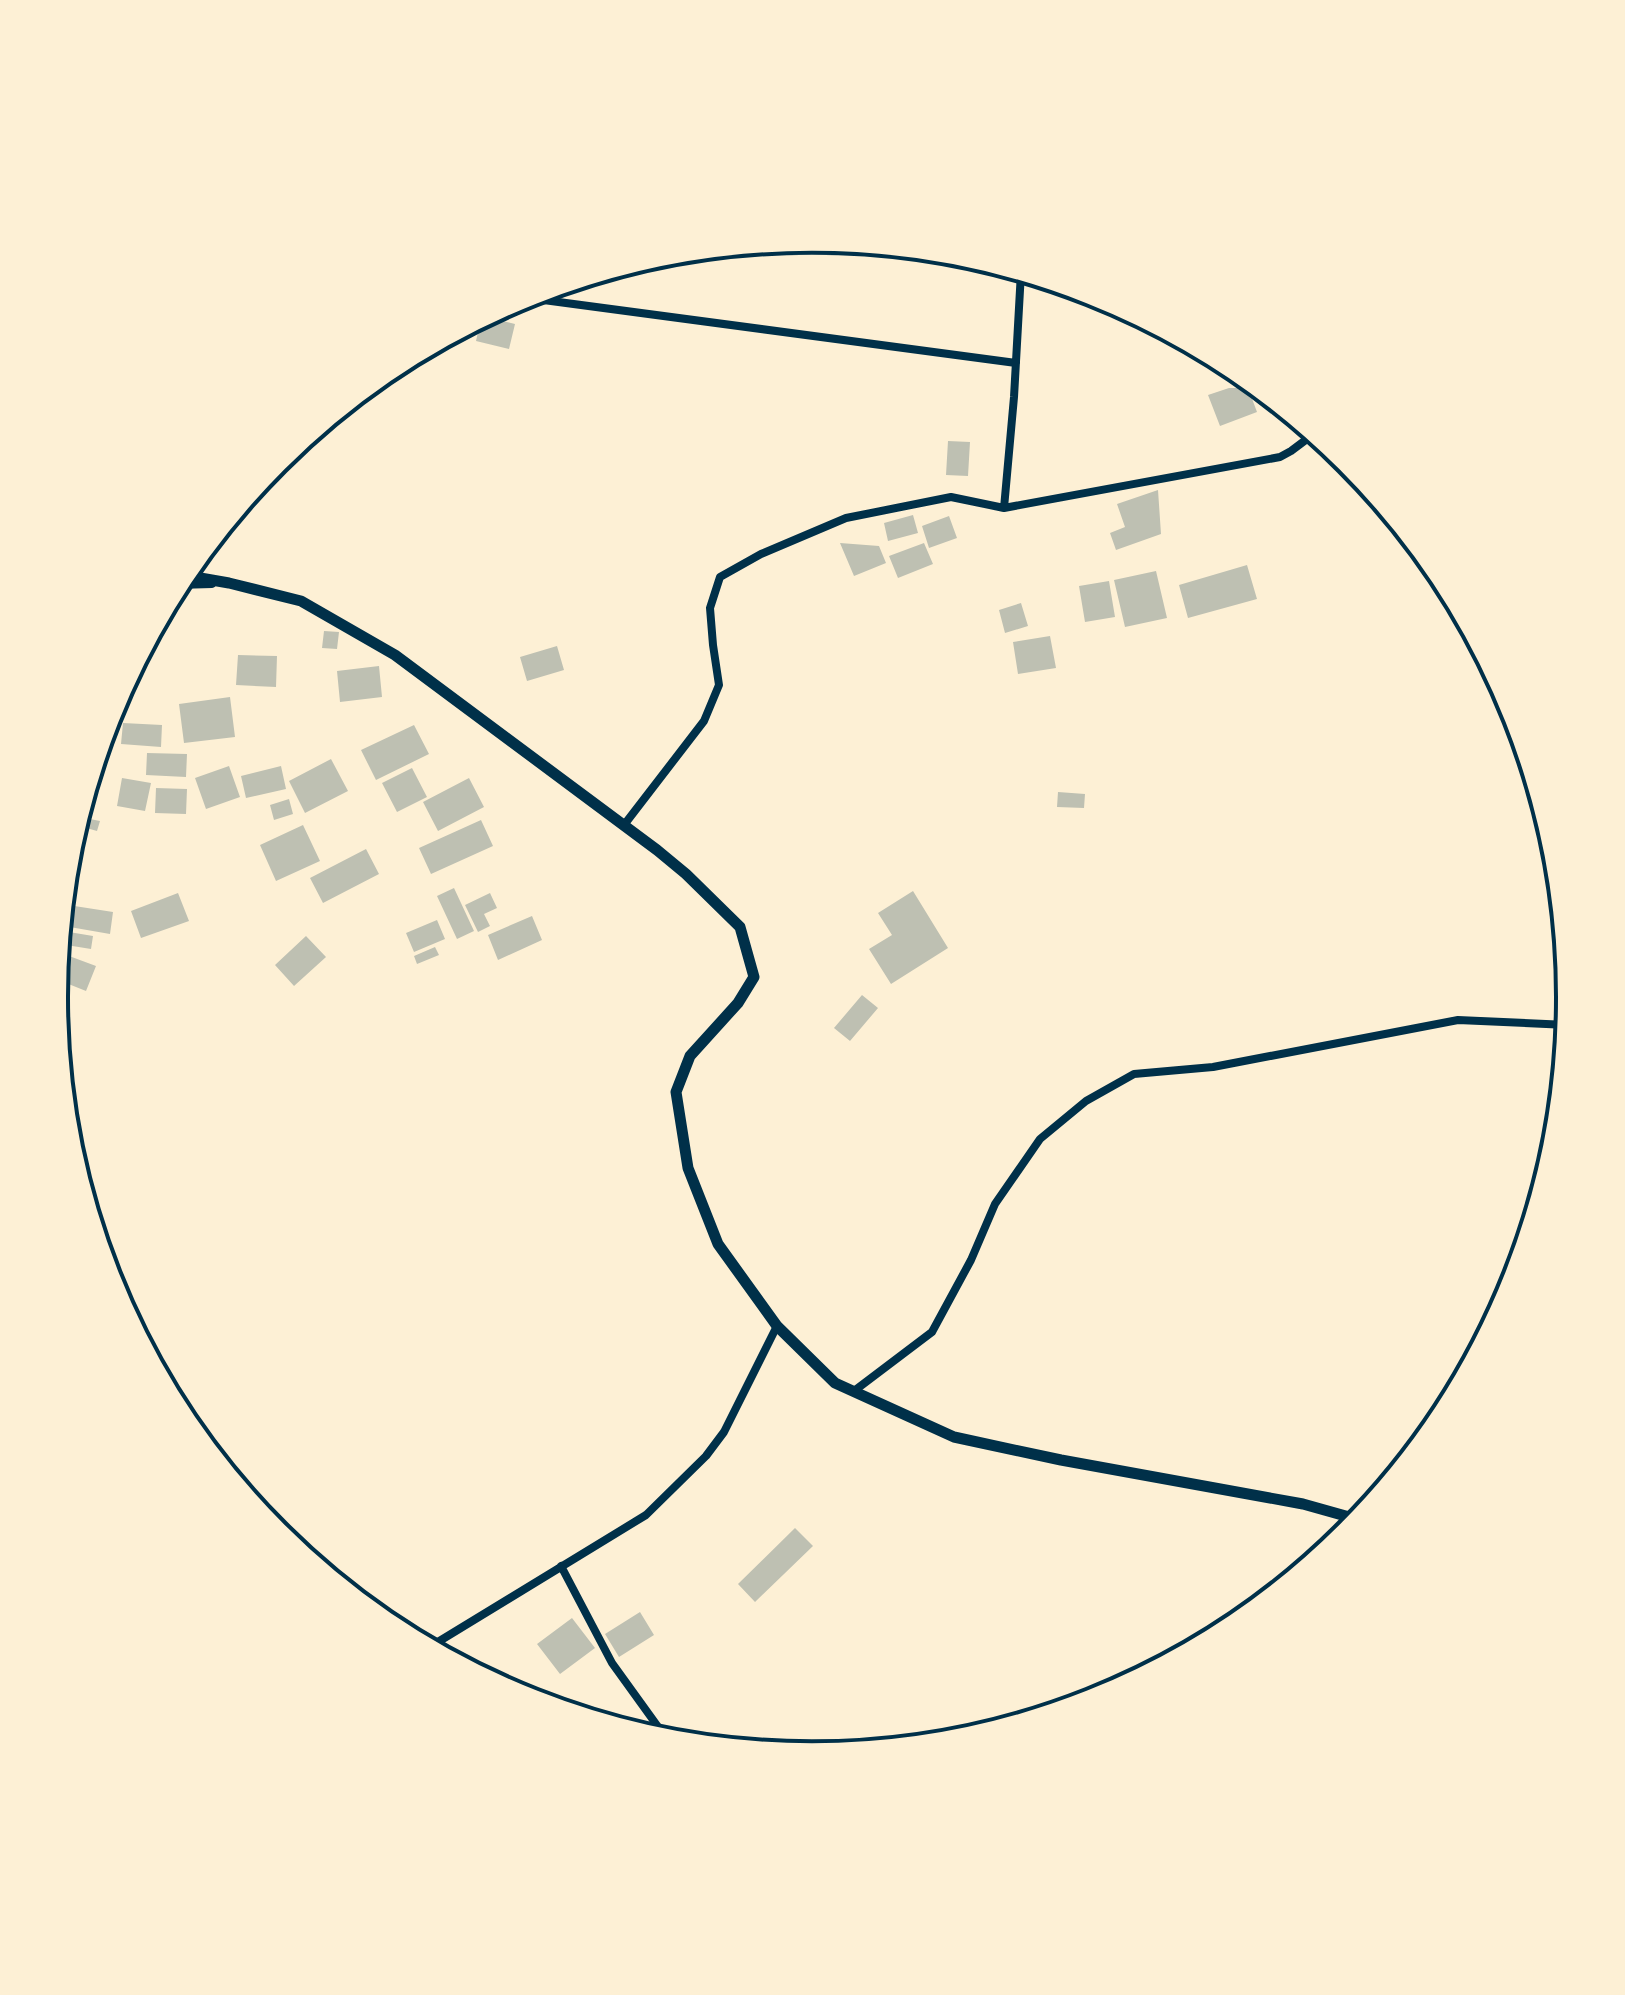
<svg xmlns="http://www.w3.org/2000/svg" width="1625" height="1995" viewBox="0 0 1625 1995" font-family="'Titillium Web',sans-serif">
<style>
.building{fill:#bec0b2}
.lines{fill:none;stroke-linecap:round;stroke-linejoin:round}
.minor{stroke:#003049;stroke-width:8}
.tertiary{stroke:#003049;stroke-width:11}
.rim{fill:none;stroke:#003049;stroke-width:4}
</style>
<rect width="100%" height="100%" fill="#fdf0d5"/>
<path class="building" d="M485,317L515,324L509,349L476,341L481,319Z
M1229,388H1248L1257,412L1220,426L1208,395Z
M948,441L970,442L968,476L946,475Z
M1158,490L1161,534L1116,550L1110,533L1125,527L1117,504Z
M913,515L918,533L888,541L884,523Z
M949,516L957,538L929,548L922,526Z
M840,543L879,546L886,563L854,576Z
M924,543L933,564L898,578L889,556Z
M1247,565L1257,599L1188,618L1179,585Z
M1156,571L1167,618L1125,627L1114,580Z
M1109,581L1115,617L1085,622L1079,586Z
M1021,603L1028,626L1005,633L999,610Z
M324,631L339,632L337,649L322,648Z
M1050,636L1056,668L1018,674L1013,642Z
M557,646L564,670L527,681L520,657Z
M238,655L277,656L276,687L236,685Z
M379,666L382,697L340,702L337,671Z
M230,697L235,737L184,743L179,704Z
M123,723L162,725L161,747L121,744Z
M414,725L429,754L376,780L361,750Z
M147,753L187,754L186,777L146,775Z
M331,759L348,791L305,813L289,781Z
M229,766L240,797L206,809L195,778Z
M281,766L286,789L246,798L241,776Z
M412,768L427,797L397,812L382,783Z
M122,778L151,783L145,811L117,806Z
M469,778L484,807L438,831L423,802Z
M156,788L187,789L186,814L155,813Z
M1058,792L1085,794L1084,808L1057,807Z
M289,799L293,814L274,820L270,805Z
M85,818L100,821L97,831L83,827Z
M481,820L493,846L431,874L419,848Z
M303,825L320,861L276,881L260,845Z
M366,849L379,874L323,903L310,878Z
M454,888L474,931L457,939L437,896Z
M913,891L948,948L891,984L869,949L892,935L878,913Z
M178,893L189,921L141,938L131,911Z
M490,893L497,908L484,914L490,926L478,932L465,905Z
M68,905L113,912L110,934L64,926Z
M532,916L542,940L498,960L488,935Z
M437,920L445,939L414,952L406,933Z
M63,931L93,936L91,949L60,944Z
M306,936L326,957L294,986L275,965Z
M435,947L439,955L417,964L414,956Z
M61,953L96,966L86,991L56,979L58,961Z
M862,995L878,1008L850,1041L834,1028Z
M795,1528L813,1546L755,1602L738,1584Z
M640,1612L654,1635L619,1657L605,1634Z
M572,1618L595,1648L560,1674L537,1644Z"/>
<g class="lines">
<path class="minor" d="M521,297L1016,363
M1004,508L1280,457L1291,451L1315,433
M177,585L212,584
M624,825L704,721L719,685L713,645L710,608L720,577L761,554L846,518L951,497L1004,508L1014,397L1021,272
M854,1391L932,1332L971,1260L995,1204L1040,1139L1086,1101L1134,1074L1213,1067L1458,1020L1568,1025
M561,1566L612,1663L669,1742
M428,1648L646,1515L706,1456L724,1432L777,1326"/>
<path class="tertiary" d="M183,575L229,583L301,601L395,655L657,850L686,874L740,927L754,977L738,1003L690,1056L676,1092L688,1168L718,1244L777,1326L835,1383L954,1437L1061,1460L1303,1504L1360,1520"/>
</g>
<path d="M0 0H1625V1995H0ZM68 997a744 744 0 1 1 1488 0a744 744 0 1 1-1488 0Z" fill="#fdf0d5" fill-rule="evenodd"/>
<path class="rim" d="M68 997a744 744 0 1 1 1488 0a744 744 0 1 1-1488 0Z"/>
</svg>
